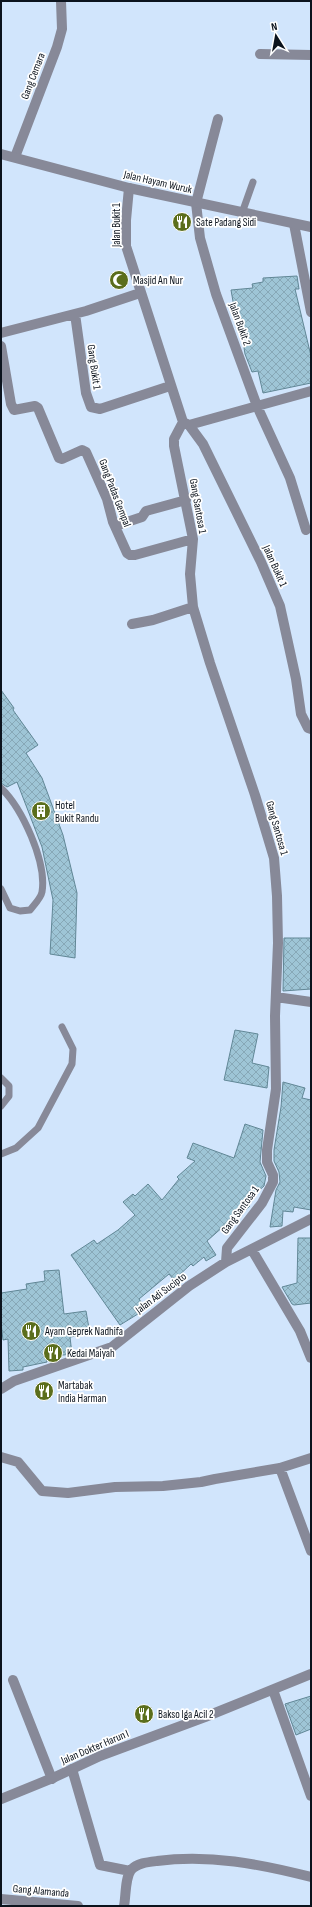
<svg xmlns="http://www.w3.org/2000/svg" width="312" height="1907" viewBox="0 0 312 1907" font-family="'Sofia Sans Condensed',sans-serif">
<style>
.building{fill:url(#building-cross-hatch);stroke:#618796}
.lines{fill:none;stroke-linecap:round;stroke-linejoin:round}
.service{stroke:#878998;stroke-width:7}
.minor{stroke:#878998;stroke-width:10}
.tertiary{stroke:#878998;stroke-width:10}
.labels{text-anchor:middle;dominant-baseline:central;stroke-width:3.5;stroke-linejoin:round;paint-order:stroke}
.street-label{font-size:11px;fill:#0b131d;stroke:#fff}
.poi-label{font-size:11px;fill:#0b131d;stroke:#fff;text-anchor:start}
</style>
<defs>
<pattern id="building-cross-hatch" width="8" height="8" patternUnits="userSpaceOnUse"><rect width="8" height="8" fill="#9ec5d6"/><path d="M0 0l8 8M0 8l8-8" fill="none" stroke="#87a8b7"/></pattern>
</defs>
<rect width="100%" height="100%" fill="#d1e5fc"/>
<path class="building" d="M297,276L299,289H295L311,356V383L263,393L258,371L252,372L245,354L241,329L238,330L231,290L253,288L252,284L263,282V278Z
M1,690L14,708L13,710L38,745L26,753L42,778L63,835L77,893L75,958L50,954L53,900L42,847L17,782L7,787L1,783Z
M284,938H311V989L283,991Z
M235,1030L258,1034L252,1063L269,1067L267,1088L224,1080Z
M283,1082L305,1088L302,1098L311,1100V1210L294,1207L293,1212L283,1211L282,1226L270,1227L276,1190L280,1182L279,1172L274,1161V1150L281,1107Z
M245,1124L263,1130L260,1162L266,1176L264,1186L246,1202L250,1206L236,1219L234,1217L207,1241L216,1255L206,1261L204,1257L193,1266L191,1264L174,1280L169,1274L139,1299L146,1309L120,1325L71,1255L94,1240L97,1244L118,1230L135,1215L123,1202L133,1194L135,1196L148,1184L162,1200L179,1179L177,1177L195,1161L187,1158L193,1143L234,1158Z
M298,1238H311V1303L294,1305L292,1304L282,1287L297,1283Z
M59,1270L64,1314L86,1311L90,1334L70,1337L72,1354L46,1357L47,1362L23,1367V1370L9,1371L8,1339L3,1340L1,1323V1293L27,1289L26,1284L45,1281L44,1271Z
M311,1696V1729L296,1735L285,1704Z"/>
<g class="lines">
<path class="service" d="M242,213L253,182
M1,788C22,808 47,862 42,892C41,898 34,905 30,910L20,911L10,908L1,889
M1,1078L9,1086V1096L1,1106
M1,1154L16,1148L38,1128L72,1064L73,1049L62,1027"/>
<path class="minor" d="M260,54L311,55
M218,119L196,203L200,238L216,294L257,406L290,478L306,530
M15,157L57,47L62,29L61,1
M129,188L126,220V246L183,422
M294,224L311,312
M75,314L86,393L91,407L100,409L170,386
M1,333L86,311L140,293
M1,346L11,404L14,410L35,406L38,408L59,458L62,459L82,450L86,452L107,499L113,522L127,553L130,555H135L193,539
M183,422L174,439V446L193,539L190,574L193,607L210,663L255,795L274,858L277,896L278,943L275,1016L276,1089L267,1150V1162L273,1175V1182L262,1203L227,1248L226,1262
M183,422L189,425L311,391
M189,425L203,444L261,562L280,606L296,679L301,714L308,728L311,729
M115,526L142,517L146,511L186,500
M132,624L153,620L193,607
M276,997L311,1002
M252,1250L300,1331L311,1358
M1,1389L14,1381L112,1347L189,1286L226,1262L311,1219
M1,1457L18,1462L42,1491L68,1493L115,1487L163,1486L201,1482L215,1479L280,1468L311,1458
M280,1468L311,1551
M13,1680L52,1779
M273,1690L311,1796
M72,1769L100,1865L130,1871
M1,1899L78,1906
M124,1906C126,1896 125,1878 131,1870C137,1863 148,1862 157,1861C209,1854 260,1864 311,1877"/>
<path class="tertiary" d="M1,154L129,188L311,227
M1,1799L55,1777L100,1756L205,1717L311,1674"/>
</g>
<defs>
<g id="restaurant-disc" transform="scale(1)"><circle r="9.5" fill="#5b6e1c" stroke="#fff"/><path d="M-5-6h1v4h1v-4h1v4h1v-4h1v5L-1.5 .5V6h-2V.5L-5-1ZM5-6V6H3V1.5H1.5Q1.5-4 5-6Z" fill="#fff"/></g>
<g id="mosque-disc" transform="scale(1)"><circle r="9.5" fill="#5b6e1c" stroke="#fff"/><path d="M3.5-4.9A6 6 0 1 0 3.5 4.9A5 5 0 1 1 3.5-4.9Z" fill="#fff"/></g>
<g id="building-disc" transform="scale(1)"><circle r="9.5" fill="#5b6e1c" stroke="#fff"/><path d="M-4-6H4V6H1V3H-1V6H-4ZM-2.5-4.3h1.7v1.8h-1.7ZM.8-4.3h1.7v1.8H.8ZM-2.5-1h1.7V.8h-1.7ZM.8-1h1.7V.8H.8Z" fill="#fff"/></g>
</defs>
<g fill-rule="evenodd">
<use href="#restaurant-disc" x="182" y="222"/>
<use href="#mosque-disc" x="119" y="280"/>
<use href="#building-disc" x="41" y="811"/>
<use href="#restaurant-disc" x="31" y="1331"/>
<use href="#restaurant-disc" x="53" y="1353"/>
<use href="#restaurant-disc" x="44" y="1391"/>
<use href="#restaurant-disc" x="144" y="1714"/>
</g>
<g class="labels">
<g class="street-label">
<text transform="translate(33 76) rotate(-69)">Gang Cemara</text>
<text transform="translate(158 182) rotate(13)">Jalan Hayam Wuruk</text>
<text transform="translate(116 225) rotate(-90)">Jalan Bukit 1</text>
<text transform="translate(240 324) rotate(70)">Jalan Bukit 2</text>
<text transform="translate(94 367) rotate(82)">Gang Bukit 1</text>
<text transform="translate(115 493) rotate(69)">Gang Padas Gempal</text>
<text transform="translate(198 506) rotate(80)">Gang Santosa 1</text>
<text transform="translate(275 566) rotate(66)">Jalan Bukit 1</text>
<text transform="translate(277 828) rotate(74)">Gang Santosa 1</text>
<text transform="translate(240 1210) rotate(-54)">Gang Santosa 1</text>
<text transform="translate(161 1293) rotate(-37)">Jalan Adi Sucipto</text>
<text transform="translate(95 1747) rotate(-23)">Jalan Dokter Harun I</text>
<text transform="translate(41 1891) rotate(5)">Gang Alamanda</text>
</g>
<g class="poi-label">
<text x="196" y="222">Sate Padang Sidi</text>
<text x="133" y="280">Masjid An Nur</text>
<text x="55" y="805">Hotel<tspan x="55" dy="13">Bukit Randu</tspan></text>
<text x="45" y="1331">Ayam Geprek Nadhifa</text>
<text x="67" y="1353">Kedai Maiyah</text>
<text x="58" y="1385">Martabak<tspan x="58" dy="13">India Harman</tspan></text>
<text x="158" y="1714">Bakso Iga Acil 2</text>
</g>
</g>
<rect width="312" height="1907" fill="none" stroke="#0b131d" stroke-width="4"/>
<g transform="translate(276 36) rotate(349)" stroke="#ffffff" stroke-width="3" paint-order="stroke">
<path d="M0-3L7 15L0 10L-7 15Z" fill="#0b131d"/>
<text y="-6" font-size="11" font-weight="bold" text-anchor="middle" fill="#0b131d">N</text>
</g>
</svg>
